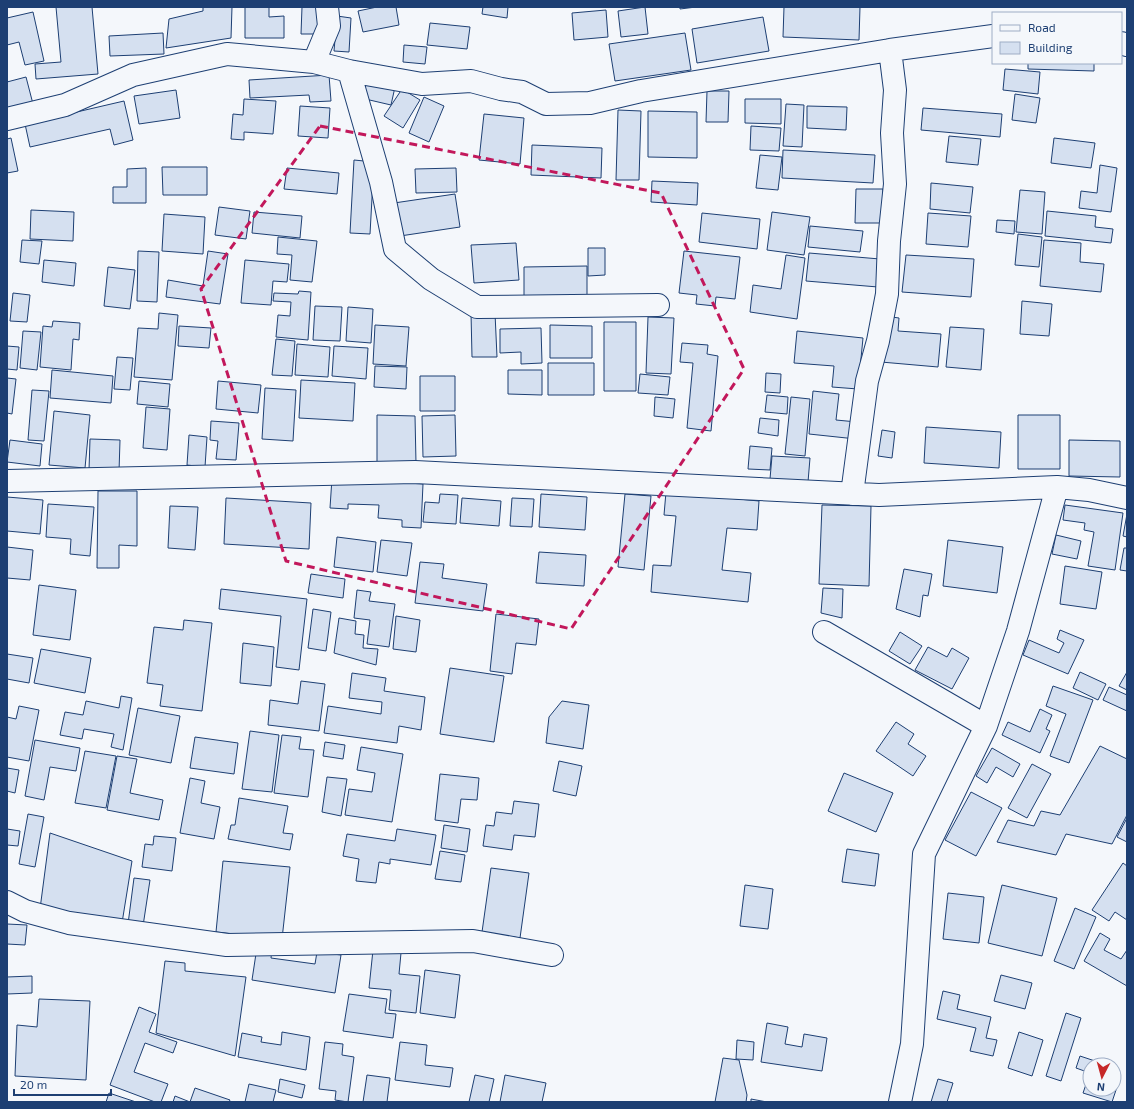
<svg xmlns="http://www.w3.org/2000/svg" width="1134" height="1109" viewBox="0 0 1134 1109" font-family="'Exo 2',sans-serif">
<style>
.building{fill:#d5e0f0;stroke:#1d3f73}
.lines{fill:none;stroke-linecap:round;stroke-linejoin:round}
.minor-casing{stroke:#1d3f73;stroke-width:24}
.minor{stroke:#f4f7fb;stroke-width:22}
.marked{fill:none;stroke:#c2185b;stroke-width:3;stroke-dasharray:8 5;stroke-linejoin:round}
</style>
<rect width="100%" height="100%" fill="#f4f7fb"/>
<path class="building" d="M56,7H92L98,74L36,79L35,64L61,62Z
M203,7H232L231,38L166,48L169,19L203,11Z
M245,7H269V17L284,16V38H245Z
M302,7H320L319,34H301Z
M377,7H396L399,25L363,32L358,11Z
M483,7H508L507,18L482,14Z
M645,7L648,34L621,37L618,11Z
M680,7H696L680,9Z
M784,7H860L859,40L783,37Z
M606,10L608,37L574,40L572,13Z
M33,12L44,61L25,65L19,42L7,45V18Z
M337,16L351,18L349,52L334,51Z
M763,17L769,51L697,63L692,29Z
M430,23L470,27L467,49L427,45Z
M163,33L164,54L110,56L109,36Z
M685,33L691,70L615,81L609,44Z
M404,45L427,47L425,64L403,62Z
M1028,63H1094V71L1028,69Z
M1005,69L1040,72L1038,94L1003,90Z
M329,75L331,101L310,102L309,95L250,98L249,80Z
M26,77L33,104L7,111V82Z
M365,80L395,87L391,105L361,98Z
M402,89L420,100L403,128L384,116Z
M176,90L180,118L139,124L134,96Z
M707,91H729L728,122H706Z
M1015,94L1040,98L1036,123L1012,120Z
M424,97L444,106L429,142L409,133Z
M244,99L276,101L273,134L244,132V140L231,139L233,114L243,115Z
M745,99H781V124L745,123Z
M124,101L133,140L114,145L110,129L30,147L25,124Z
M786,104L804,105L802,147L783,146Z
M300,106L330,108L328,138L298,136Z
M807,106L847,107L846,130L807,128Z
M923,108L1002,114L1000,137L921,130Z
M618,110L641,111L639,180H616Z
M648,111L697,112V158L648,157Z
M484,114L524,118L520,164L479,160Z
M751,126L781,128L779,151L750,150Z
M949,136L981,139L978,165L946,162Z
M11,138L18,171L7,173V139Z
M1054,138L1095,143L1091,168L1051,163Z
M532,145L602,148L601,178L531,175Z
M783,150L875,155L873,183L782,178Z
M760,155L782,157L778,190L756,188Z
M354,160L374,162L370,234L350,233Z
M1100,165L1117,168L1111,212L1079,208L1081,191L1097,193Z
M162,167H207V195H163Z
M146,168V203H113V187H127V169Z
M287,168L339,173L337,194L284,189Z
M456,168L457,192L416,193L415,169Z
M652,181L698,183L697,205L651,202Z
M931,183L973,187L970,213L930,209Z
M856,189H883V223H855Z
M1020,190L1045,192L1042,234L1016,232Z
M455,194L460,227L400,236L394,203Z
M219,207L250,211L246,239L215,235Z
M31,210L74,212L73,241L30,239Z
M1047,211L1096,216L1095,227L1113,229L1111,243L1045,236Z
M254,212L302,216L300,238L252,233Z
M772,212L810,217L804,255L767,250Z
M702,213L760,219L757,249L699,242Z
M928,213L971,216L968,247L926,244Z
M164,214L205,217L203,254L162,251Z
M997,220L1015,221L1014,234L996,232Z
M810,226L863,231L860,252L808,247Z
M1018,234L1042,237L1039,267L1015,265Z
M278,237L317,241L312,282L290,280L292,255L277,254Z
M22,240L42,241L39,264L20,262Z
M1044,240L1081,243L1080,262L1104,264L1101,292L1040,286Z
M516,243L519,280L474,283L471,245Z
M588,248H605V275L588,276Z
M138,251L159,252L157,302L137,301Z
M208,251L228,254L220,304L166,297L168,280L203,286Z
M684,251L740,257L735,299L716,297L715,306L696,304L697,295L679,293Z
M809,253L880,259L878,287L806,281Z
M786,255L805,258L797,319L750,312L753,285L781,289Z
M906,255L974,259L971,297L902,292Z
M44,260L76,263L74,286L42,282Z
M245,260L289,264L287,282L273,281L271,305L241,303Z
M587,266V299H524V267Z
M108,267L135,270L130,309L104,306Z
M299,291L311,292L308,340L276,337L278,315L290,316L291,302L273,301L274,293L298,294Z
M13,293L30,295L27,322L10,321Z
M1022,301L1052,304L1049,336L1020,334Z
M315,306L342,307L340,341L313,340Z
M348,307L373,309L371,343L346,341Z
M159,313L178,315L172,380L134,377L138,328L158,329Z
M471,313H495L497,357H472Z
M885,316L899,318L898,331L941,334L938,367L881,362Z
M648,317L674,318L671,374L646,373Z
M53,321L80,323L79,340L73,339L71,370L40,367L43,326L52,327Z
M604,322H636V391H604Z
M375,325L409,327L406,366L373,364Z
M550,325L592,326V358H550Z
M179,326L211,328L209,348L178,346Z
M950,327L984,329L981,370L946,367Z
M541,328L542,363L521,364V352L500,353V329Z
M23,331L41,332L37,370L20,368Z
M797,331L863,338L858,389L832,387L834,366L794,363Z
M276,339L295,341L292,376L272,375Z
M682,343L708,345L707,354L718,356L711,431L687,428L693,363L680,362Z
M297,344L330,347L328,377L295,375Z
M7,346L19,347L17,370L7,369Z
M334,346L368,348L366,379L332,376Z
M117,357L133,358L130,390L114,389Z
M548,363H594V395H548Z
M375,366L407,367L406,389L374,387Z
M52,370L113,376L111,403L50,398Z
M508,370H542V395L508,394Z
M766,373L781,374L780,393L765,392Z
M640,374L670,377L668,395L638,393Z
M420,376H455V411H420Z
M7,378L16,379L12,414L7,413Z
M301,380L355,383L353,421L299,418Z
M139,381L170,384L168,407L137,404Z
M218,381L261,385L258,413L216,409Z
M265,388L296,390L293,441L262,439Z
M32,390L49,391L44,441L28,440Z
M813,391L839,394L836,420L857,422L856,439L809,434Z
M767,395L788,397L787,414L765,412Z
M655,397L675,399L673,418L654,416Z
M791,397L810,399L805,456L785,454Z
M146,407L170,409L167,450L143,448Z
M54,411L90,415L85,468L49,465Z
M377,415L415,416L416,463H377Z
M455,415L456,456L423,457L422,416Z
M1018,415H1060V469H1018Z
M760,418L779,420L778,436L758,433Z
M211,421L239,423L236,460L216,459L218,441L210,440Z
M926,427L1001,432L999,468L924,463Z
M882,430L895,432L892,458L878,456Z
M189,435L207,437L205,467L187,465Z
M90,439L120,440L119,472L89,470Z
M10,440L42,444L40,466L7,462Z
M1069,440L1120,441V477L1069,476Z
M750,446L772,448L770,470L748,469Z
M772,456L810,458L808,482L770,479Z
M332,478L423,484L421,528L402,527V520L378,518L379,505L348,504V509L330,508Z
M98,491H137V546L119,545V568H97Z
M666,492L759,501L757,530L727,528L722,570L751,573L748,602L651,592L653,565L671,566L676,516L664,515Z
M440,494L458,495L456,524L423,522L425,502L439,503Z
M541,494L587,497L585,530L539,527Z
M625,494L651,496L644,570L618,567Z
M7,497L43,500L40,534L7,531Z
M226,498L311,503L309,549L224,544Z
M462,498L501,501L499,526L460,523Z
M512,498L534,499L532,527L510,526Z
M48,504L94,507L90,556L70,554L71,539L46,537Z
M822,505L871,506L869,586L819,584Z
M1065,505L1123,513L1115,570L1088,566L1094,532L1084,530L1085,523L1063,520Z
M170,506L198,507L195,550L168,548Z
M1127,514V537L1123,536Z
M1056,535L1081,541L1077,559L1052,554Z
M337,537L376,542L373,572L334,567Z
M381,540L412,543L407,576L377,572Z
M948,540L1003,547L997,593L943,586Z
M7,547L33,550L30,580L7,578Z
M1124,548H1127V571L1120,570Z
M539,552L586,555L584,586L536,583Z
M420,562L444,564L442,578L487,584L483,611L415,603Z
M1065,566L1102,572L1096,609L1060,604Z
M904,569L932,574L928,596L923,595L920,617L896,609Z
M311,574L345,579L343,598L308,593Z
M39,585L76,590L70,640L33,635Z
M823,588L843,589L842,618L821,613Z
M221,589L307,599L299,670L276,667L281,616L219,609Z
M357,590L371,592L369,601L395,604L389,647L367,644L370,620L354,618Z
M313,609L331,612L326,651L308,648Z
M496,614L539,619L536,645L516,643L512,674L490,671Z
M396,616L420,620L416,652L393,649Z
M339,618L356,621L355,634L364,635L363,648L378,649L376,665L334,653Z
M184,620L212,623L202,711L160,706L163,685L147,683L154,627L183,630Z
M1060,630L1084,640L1068,674L1023,655L1029,640L1059,653L1064,643L1057,639Z
M900,632L922,646L910,664L889,651Z
M243,643L274,647L271,686L240,683Z
M928,647L947,657L952,648L969,658L952,689L915,670Z
M41,649L91,658L85,693L34,683Z
M7,654L33,658L29,683L7,679Z
M450,668L504,676L494,742L440,734Z
M1080,672L1106,684L1098,700L1073,688Z
M1127,672V690L1119,686Z
M352,673L386,678L384,691L425,697L421,730L399,726L397,743L324,733L328,706L381,714L382,702L349,698Z
M301,681L325,684L319,731L268,725L270,700L298,704Z
M1053,686L1093,700L1069,763L1050,756L1066,714L1046,706Z
M1109,687L1127,695V711L1103,700Z
M121,696L132,698L123,750L111,747L114,734L84,729L82,739L60,735L65,712L83,715L86,701L119,708Z
M562,701L589,705L583,749L546,743L549,717Z
M19,706L39,710L29,761L7,757V717L16,719Z
M138,708L180,716L171,763L129,755Z
M1040,709L1052,715L1046,729L1050,731L1040,753L1002,735L1008,722L1030,732Z
M896,722L914,734L908,744L926,756L913,776L876,751Z
M250,731L279,735L272,792L242,789Z
M282,735L301,737L299,749L314,750L308,797L274,793Z
M195,737L238,743L234,774L190,768Z
M35,740L80,748L76,771L50,767L44,800L25,796Z
M325,742L345,745L343,759L323,756Z
M1100,746L1127,759V815L1112,844L1066,834L1056,855L997,842L1008,820L1034,826L1041,811L1060,815Z
M361,747L403,754L392,822L345,815L349,789L372,792L375,773L357,770Z
M992,748L1020,764L1013,777L996,767L987,783L976,776Z
M85,751L116,756L106,808L75,803Z
M117,756L137,759L130,793L163,800L159,820L107,810Z
M559,761L582,766L576,796L553,791Z
M1032,764L1051,774L1027,818L1008,808Z
M7,768L19,770L15,793L7,791Z
M844,773L893,793L876,832L828,811Z
M440,774L479,778L477,800L461,799L458,823L435,820Z
M327,777L347,779L341,816L322,812Z
M190,778L205,781L201,803L220,807L214,839L180,833Z
M971,792L1002,808L976,856L945,840Z
M239,798L288,806L283,833L293,834L290,850L228,839L231,825H235Z
M514,801L539,804L535,837L514,835L512,850L483,846L486,825L494,826L496,812L512,814Z
M28,814L44,817L35,867L19,864Z
M1127,818V842L1117,837Z
M444,825L470,829L467,852L441,848Z
M7,829L20,831L18,846L7,845Z
M397,829L436,835L431,865L390,859V864L379,862L376,883L356,881L359,859L343,856L347,834L395,841Z
M50,833L132,861L122,923L40,909Z
M154,836L176,838L172,871L142,867L145,844L153,845Z
M847,849L879,854L875,886L842,882Z
M440,851L465,855L461,882L435,879Z
M223,861L290,867L282,939L216,932Z
M1123,863L1127,866V920L1115,912L1109,921L1092,910Z
M491,868L529,873L520,938L482,932Z
M134,878L150,880L143,926L128,924Z
M745,885L773,889L768,929L740,926Z
M1002,885L1057,898L1042,956L988,943Z
M948,893L984,897L979,943L943,939Z
M1075,908L1096,917L1074,969L1054,961Z
M7,924L27,925L25,945L7,944Z
M1100,933L1110,939L1104,950L1121,959L1127,950V986L1084,961Z
M257,947L272,949L271,958L315,964L317,952L341,955L335,993L252,980Z
M373,950L401,953L399,974L420,976L416,1013L389,1010L391,990L369,988Z
M165,961L185,963V971L246,977L235,1056L156,1033Z
M425,970L460,975L455,1018L420,1013Z
M1001,975L1032,983L1025,1009L994,1001Z
M32,976V993L7,994V977Z
M943,991L960,995L957,1009L991,1017L986,1038L997,1040L993,1056L970,1051L976,1028L937,1019Z
M349,994L387,999L385,1013L396,1014L393,1038L343,1031Z
M39,999L90,1001L86,1080L15,1076L17,1025L37,1027Z
M139,1007L156,1014L149,1032L177,1042L173,1053L145,1043L134,1072L168,1084L161,1102H155L110,1085Z
M1066,1013L1081,1018L1061,1081L1046,1076Z
M767,1023L788,1027L785,1044L802,1047L804,1034L827,1038L822,1071L761,1062Z
M282,1032L310,1037L306,1070L238,1057L242,1033L262,1037L261,1042L281,1045Z
M1019,1032L1043,1040L1032,1076L1008,1068Z
M737,1040L754,1042L753,1060L736,1059Z
M325,1042L343,1044L342,1055L354,1057L348,1102L335,1100L336,1091L319,1089Z
M400,1042L427,1045L425,1065L453,1068L450,1087L395,1080Z
M1080,1056L1104,1064L1090,1065V1089H1114V1079L1119,1081L1112,1102L1083,1093L1090,1073L1076,1068Z
M723,1058L739,1060L747,1095L746,1102H715Z
M367,1075L390,1078L387,1102H363Z
M475,1075L494,1079L489,1102H469Z
M505,1075L546,1083L542,1102H500Z
M280,1079L305,1085L302,1098L278,1092Z
M938,1079L953,1083L947,1102H931Z
M249,1084L276,1090L273,1102H245Z
M195,1088L230,1100L229,1102H173L175,1096L190,1102Z
M109,1093L136,1102H106Z
M751,1099L767,1102H751Z"/>
<g class="lines">
<g class="minor-casing">
<path id="minor" d="M1121,43L1127,45
M314,62L329,26L327,7
M349,71L422,84L471,81L501,89L522,92L546,104L590,103L641,91L890,50L993,36
M7,119L65,105L133,75L227,54L314,62L349,71L381,182L395,249L431,279L477,307L658,305
M7,481L415,472L879,495L1057,487L1089,490L1127,498
M852,494L867,381L878,341L887,294L889,241L895,184L892,133L895,90L890,50
M824,632L986,726
M7,902L25,911L69,923L227,945L473,941L552,955
M900,1102L912,1044L924,854L986,726L1018,631L1057,487"/>
</g>
<use href="#minor" class="minor"/>
</g>
<path class="marked" d="M320,126L661,193L744,369L571,629L286,561L201,289Z"/>
<rect width="1134" height="1109" fill="none" stroke="#1d3f73" stroke-width="16"/>
<rect x="992" y="12" width="130" height="52" fill="#f4f7fb" stroke="#9eadc5"/>
<rect x="1000" y="25" width="20" height="6" fill="#f4f7fb" stroke="#9eadc5"/>
<text x="1028" y="32" font-size="12" fill="#1d3f73">Road</text>
<rect x="1000" y="42" width="20" height="12" fill="#d5e0f0" stroke="#9eadc5"/>
<text x="1028" y="52" font-size="12" fill="#1d3f73">Building</text>
<g transform="translate(1102 1077) rotate(186)"><circle r="19" fill="#f4f7fb" stroke="#9eadc5"/>
<path d="M0-3L7 15L0 10L-7 15Z" fill="#c62828"/>
<text y="-6" font-size="11" font-weight="bold" text-anchor="middle" fill="#1d3f73">N</text>
</g>
<path d="M14 1089v6h97v-6" fill="none" stroke="#1d3f73" stroke-width="2"/>
<text x="20" y="1089" font-size="12" fill="#1d3f73" stroke="#f4f7fb" stroke-width="3" paint-order="stroke">20 m</text>
</svg>
